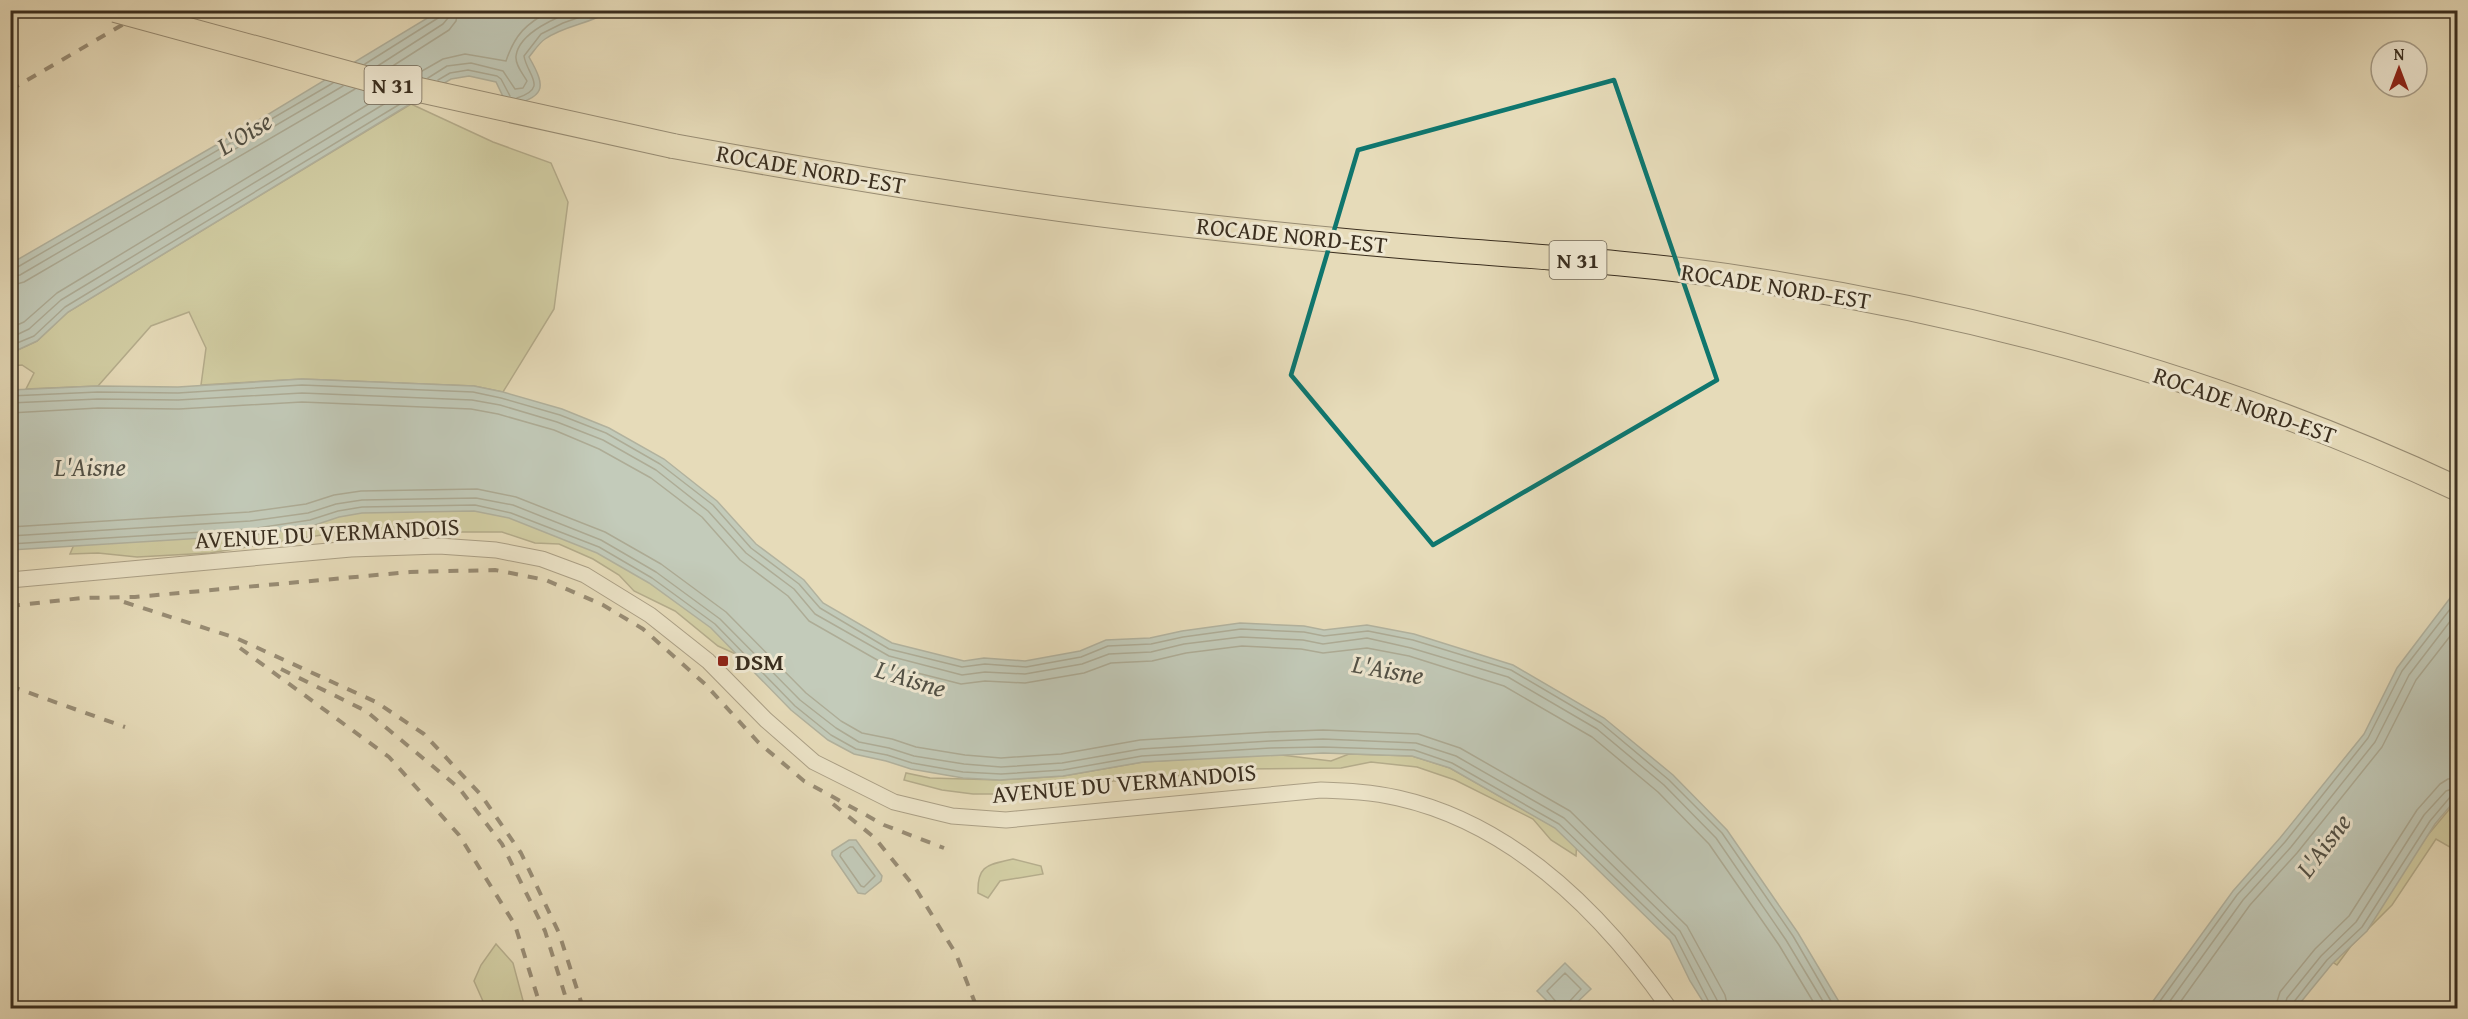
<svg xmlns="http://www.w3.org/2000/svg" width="2468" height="1019" viewBox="0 0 2468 1019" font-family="'Gentium Book Plus',serif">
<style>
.green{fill:#bbbe8b;stroke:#7a7655;stroke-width:1.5}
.water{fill:#9ab9ba;stroke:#74817c;stroke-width:1.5}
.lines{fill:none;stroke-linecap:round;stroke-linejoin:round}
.shore{stroke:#6a746c;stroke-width:1.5}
.minor-casing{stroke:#655946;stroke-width:17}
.primary-casing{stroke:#3a2e1f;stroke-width:26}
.minor{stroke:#efe8d2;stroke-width:15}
.primary{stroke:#e6dbb9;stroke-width:24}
.rail{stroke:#3a2e1f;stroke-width:4;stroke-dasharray:10 10;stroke-linecap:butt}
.primary-bridge-casing{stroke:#3a2e1f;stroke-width:26;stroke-linecap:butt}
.primary-bridge{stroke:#e6dbb9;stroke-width:24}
.marked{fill:none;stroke:#0f766e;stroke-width:4.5;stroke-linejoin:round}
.poi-dot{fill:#8f2418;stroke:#efe8d2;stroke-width:2}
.labels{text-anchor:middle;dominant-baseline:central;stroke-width:6;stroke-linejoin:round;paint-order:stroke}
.shield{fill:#efe8d2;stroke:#706655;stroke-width:1.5}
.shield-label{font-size:22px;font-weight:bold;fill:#3a2e1f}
.street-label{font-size:24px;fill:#3a2e1f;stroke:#efe8d2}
.poi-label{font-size:24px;font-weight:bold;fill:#3a2e1f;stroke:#efe8d2;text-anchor:start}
.water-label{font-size:26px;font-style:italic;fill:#525146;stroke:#efe8d2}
</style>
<rect width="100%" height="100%" fill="#e6dbb9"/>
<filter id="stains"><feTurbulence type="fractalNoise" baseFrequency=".00333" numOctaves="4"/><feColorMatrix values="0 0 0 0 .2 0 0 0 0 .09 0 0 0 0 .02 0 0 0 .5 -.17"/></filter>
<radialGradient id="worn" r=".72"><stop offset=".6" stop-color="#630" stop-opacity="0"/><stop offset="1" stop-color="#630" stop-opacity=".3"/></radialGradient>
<path class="green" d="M411,104L493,142L551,163L568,202L554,309L503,392L474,386L302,379L201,385L206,348L189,312L151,326L98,386L26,389L34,373L22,365L11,366V353L37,341L68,312Z
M476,505L556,532L660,582L733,643L738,655L718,646L675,611L634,591L619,575L593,559L559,544L535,543L502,532H340L210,553L137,557L98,553L70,554L76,540L380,508Z
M1273,754L1331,761L1349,754L1412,756L1450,768L1577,840L1576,856L1551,840L1533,819L1455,780L1417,767L1371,762L1341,768L1235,769L1167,777L1153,776L1143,780L1084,782L1027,794H973L942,790L904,780L906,773L930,778L1000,780L1063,776L1143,762Z
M2457,800V847L2455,850L2436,839L2392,905L2351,946L2337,965L2331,961L2412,854Z
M1013,859L1041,866L1043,874L1000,881L988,898L978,893C977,864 989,865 1013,859Z
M496,944L513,963L525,1008H486L474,981L481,965Z"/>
<path class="water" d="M439,11H610C590,24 565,25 545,39C539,43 534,51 529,57C548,90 544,96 508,107L496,82L469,76L451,79L68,312L37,341L11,353L10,264L249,126Z
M302,379L474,386L503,392L562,409L609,428L664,459L717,501L756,544L804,580L823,603L892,643L964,661L984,658L1025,661L1080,651L1106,640L1150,638L1182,631L1240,623L1304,626L1324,630L1367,625L1414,634L1513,665L1604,718L1673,775L1727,830L1798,933L1841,1005L1840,1008H1707L1690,981L1670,940L1555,828L1450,768L1412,756L1323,753L1143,762L1063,776L1000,780L963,778L911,769L886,761L854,754L828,740L791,710L711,628L649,583L597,553L509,518L474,511L362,513L339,517L312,526L252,535L11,550V390L98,386L178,387Z
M2457,589V798L2435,824L2367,931L2332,964L2296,1008H2148L2233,891L2280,838L2364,734L2397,668Z
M849,840H856L882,876L881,881L865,894L858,893L832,855V851Z
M1565,963L1591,989L1571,1008H1554L1537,991Z"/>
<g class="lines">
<path class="shore" d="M365,64L438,18L441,10
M376,67L443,24L448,18L449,10
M388,69L449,30L456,21L458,10
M415,75L443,59L465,54L506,61C515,34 526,24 551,10
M428,78L447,66L471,63L503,71L515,89L523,88L527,81C523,74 515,65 516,56C519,32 559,16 578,10
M438,80L450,73L468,70L497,76L501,79L510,96
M517,98C549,88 527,75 524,56L541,34L563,23L600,10
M10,269L16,268L333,83
M10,277L20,275L343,86
M10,286L24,282L355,89
M10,328L24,322L57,293L382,96
M10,338L29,329L61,300L394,98
M10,346L34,336L65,307L405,101
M10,396L98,392L178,393L302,385L473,392L501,398L560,415L606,433L660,464L713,505L751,548L799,584L820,608L889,649L962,667L985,664L1026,667L1081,657L1108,646L1151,644L1183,637L1241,629L1304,632L1324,636L1368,631L1413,640L1511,670L1601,723L1669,780L1722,833L1793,936L1835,1008
M10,403L98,399L178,400L302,393L472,400L500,405L557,422L603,440L656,470L708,511L746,553L794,589L815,614L889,656L962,675L985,672L1025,674L1082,664L1109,654L1151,652L1184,644L1241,637L1303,640L1323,644L1367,638L1411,648L1508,677L1597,729L1664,785L1716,838L1786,940L1827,1008
M10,413L98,408L179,409L302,402L471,409L498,414L554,430L599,449L651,478L702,517L740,560L788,596L809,621L886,665L961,684L985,681L1025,683L1084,673L1111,663L1152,661L1186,653L1242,646L1301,649L1323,653L1367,648L1409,656L1504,686L1592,737L1658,792L1709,844L1779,945L1817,1008
M10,527L249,512L306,504L334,495L361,491L477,489L516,497L605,532L661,564L726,612L806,693L841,721L862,733L892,739L916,747L965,755L1001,758L1061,754L1140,740L1269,732L1323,730L1418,734L1460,748L1570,811L1687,926L1725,995L1728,1008
M10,536L250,521L308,513L336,504L362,500L476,498L513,505L601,540L656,572L720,619L800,700L836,728L859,742L889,748L914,756L964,764L1001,767L1062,763L1141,749L1270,741L1323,739L1416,743L1456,756L1564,818L1680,931L1717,1000L1719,1008
M10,544L251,529L310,520L338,511L362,507L475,505L511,513L599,547L652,578L715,624L795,706L831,735L856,749L887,755L912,763L963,772L1001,774L1063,770L1142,756L1270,748L1323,747L1414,750L1452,763L1559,824L1675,936L1712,1008
M850,847H853L875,876L864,887L861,886L840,856L841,853Z
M1558,1008L1557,1003L1547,991L1565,973L1581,989L1569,1002L1567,1008
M2155,1008L2237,895L2285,842L2368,738L2402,671L2458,599
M2165,1008L2243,900L2291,847L2375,742L2409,675L2458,611
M2176,1008L2250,905L2297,853L2382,747L2416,680L2458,626
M2275,1008L2280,992L2315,949L2349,916L2417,810L2440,784L2448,779L2458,778
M2284,1008L2287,998L2321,956L2356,922L2424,815L2446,791L2458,787
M2292,1008L2293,1003L2327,960L2362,927L2430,821L2451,796L2458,795"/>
<g class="minor-casing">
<path id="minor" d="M10,580L351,549L439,546L496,550L542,559L585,575L650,615L708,661L766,720L814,762L894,802L952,816L1006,820L1321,790C1347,791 1372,792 1398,798C1514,824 1603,914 1669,1008"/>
</g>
<g class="primary-casing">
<path id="primary" d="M673,146C839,176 1005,204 1172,223C1260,233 1348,242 1437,249C1540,257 1644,263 1747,279C1991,316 2234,384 2458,489"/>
</g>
<use href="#minor" class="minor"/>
<use href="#primary" class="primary"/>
<path class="rail" d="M10,90L148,10
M124,602L236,638L376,702L424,734L481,795L521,853L559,933L583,1008
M10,606L82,598L135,597L410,572L495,570L546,580L603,605L643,629L705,684L758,742L804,781L884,825L944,848
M240,648L389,757L459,835L515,925L541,1008
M281,669L366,711L459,788L502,844L545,931L569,1008
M10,686L125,727
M833,804L875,838L916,889L956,954L977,1008"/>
<g class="primary-bridge-casing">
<path id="primary-bridge" d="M115,10L365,78L673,146"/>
</g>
<use href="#primary-bridge" class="primary-bridge"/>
</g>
<path d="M0 0H2468V1019H0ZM1614,80L1717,380L1433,545L1291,375L1358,150Z" fill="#e6dbb9" fill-opacity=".55" fill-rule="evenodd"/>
<path class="marked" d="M1614,80L1717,380L1433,545L1291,375L1358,150Z"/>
<rect class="poi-dot" x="717" y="655" width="12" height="12" rx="3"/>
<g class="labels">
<g class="shield">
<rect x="364.5" y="66" width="57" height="38" rx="4.5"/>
<rect x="1549.5" y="241" width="57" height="38" rx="4.5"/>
</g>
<g class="shield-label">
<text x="393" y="85">N 31</text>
<text x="1578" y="260">N 31</text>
</g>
<g class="street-label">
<text transform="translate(811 169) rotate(10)">ROCADE NORD-EST</text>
<text transform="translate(1292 235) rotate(6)">ROCADE NORD-EST</text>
<text transform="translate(1776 286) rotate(9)">ROCADE NORD-EST</text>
<text transform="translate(2245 405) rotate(19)">ROCADE NORD-EST</text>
<text transform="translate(327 533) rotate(-3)">AVENUE DU VERMANDOIS</text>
<text transform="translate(1124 783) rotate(-5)">AVENUE DU VERMANDOIS</text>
</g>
<g class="poi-label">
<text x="735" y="661">DSM</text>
</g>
<g class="water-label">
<text transform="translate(244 133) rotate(-31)">L'Oise</text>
<text x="90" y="466">L'Aisne</text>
<text transform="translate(1388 669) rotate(10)">L'Aisne</text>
<text transform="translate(911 678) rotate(17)">L'Aisne</text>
<text transform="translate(2323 845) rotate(-53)">L'Aisne</text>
</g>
</g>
<rect width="2468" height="1019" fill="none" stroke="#e6dbb9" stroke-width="36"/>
<rect x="12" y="12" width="2444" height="995" fill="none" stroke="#3a2e1f" stroke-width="3"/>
<rect x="18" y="18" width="2432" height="983" fill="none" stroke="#3a2e1f" stroke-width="1.5"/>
<g transform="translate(2399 69)"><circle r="28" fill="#efe8d2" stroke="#a79e8a" stroke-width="1.5"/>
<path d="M0-4.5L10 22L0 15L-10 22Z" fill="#8f2418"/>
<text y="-9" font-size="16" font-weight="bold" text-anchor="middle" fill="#3a2e1f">N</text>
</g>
<rect width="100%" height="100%" filter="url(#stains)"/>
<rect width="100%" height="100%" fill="url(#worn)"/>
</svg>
